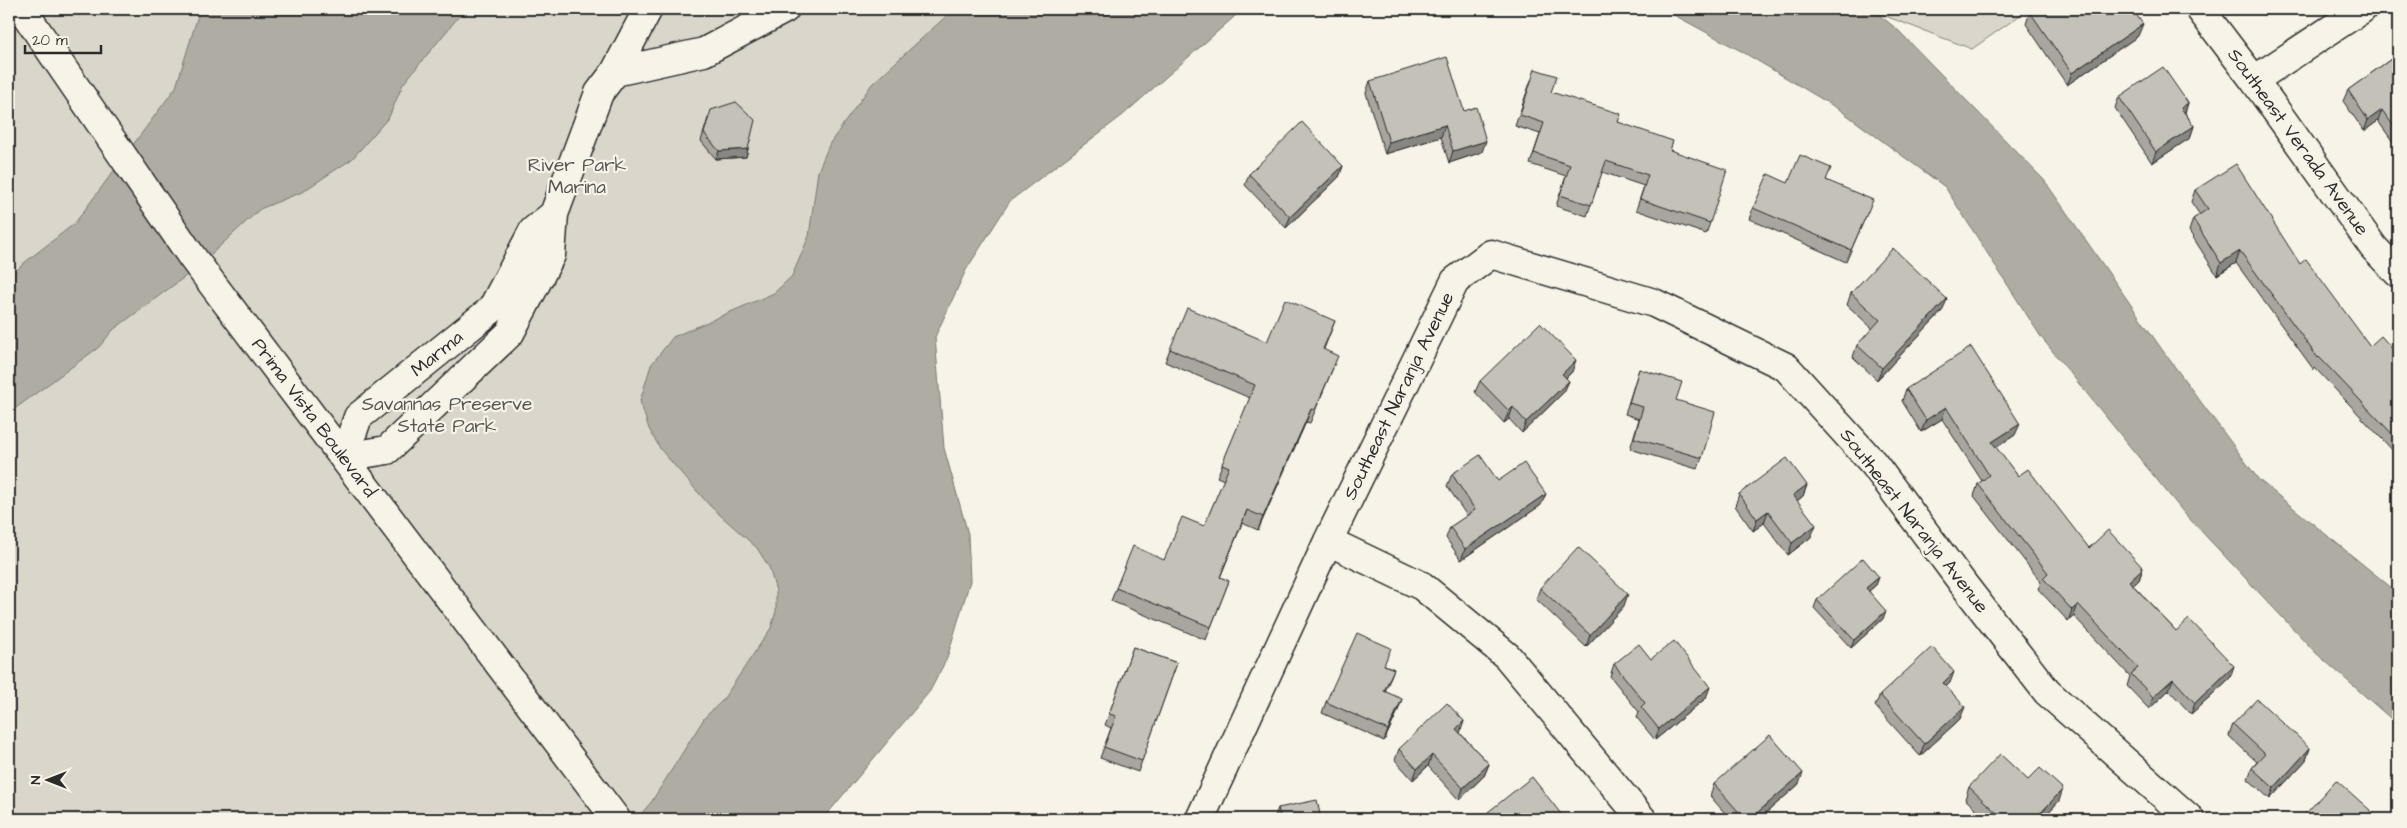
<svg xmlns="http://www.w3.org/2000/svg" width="2407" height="828" viewBox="0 0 2407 828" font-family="'Architects Daughter',sans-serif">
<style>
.green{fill:#dad6cc;stroke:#82807c}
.water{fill:#afaca4;stroke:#7a7874}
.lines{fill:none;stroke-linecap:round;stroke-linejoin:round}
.minor-casing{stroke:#2b2b2b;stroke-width:31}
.major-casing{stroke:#2b2b2b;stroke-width:31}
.minor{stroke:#f7f3e8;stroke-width:28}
.major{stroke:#f7f3e8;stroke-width:28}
.wall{fill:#a9a69f;stroke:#2b2b2b}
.shaded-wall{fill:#898782;stroke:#2b2b2b}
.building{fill:#c4c1b9;stroke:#2b2b2b}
.labels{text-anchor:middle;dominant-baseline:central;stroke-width:4.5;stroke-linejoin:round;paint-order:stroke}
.street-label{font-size:19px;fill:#2b2b2b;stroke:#f7f3e8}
.park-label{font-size:19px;fill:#575653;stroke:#f7f3e8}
</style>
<rect width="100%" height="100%" fill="#f7f3e8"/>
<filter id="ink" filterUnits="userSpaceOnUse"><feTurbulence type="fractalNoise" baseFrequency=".02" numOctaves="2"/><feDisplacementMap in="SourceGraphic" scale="10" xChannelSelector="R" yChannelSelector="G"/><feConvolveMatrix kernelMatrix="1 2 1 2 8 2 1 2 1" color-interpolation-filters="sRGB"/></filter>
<g filter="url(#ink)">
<path class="green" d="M9,9H1088L929,149L744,819H9Z
M1867,9H2029L1972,49Z"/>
<path class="water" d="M200,9H465L403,84L389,117L352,159L302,192L260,209L194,270L113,330L99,347L9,413V278L24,263L75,223L176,87Z
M954,9H1243L1123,115L1010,201L966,270L935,337L944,448L968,534L970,581L947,658L930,691L823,819H637L652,801L705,717L722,701L771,628L776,611V591L769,567L757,548L710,506L661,450L649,429L640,401L651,365L673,337L774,293L792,276L809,236L818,171L830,143L872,84Z
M1663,9H1872L1898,30L2044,180L2163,351L2259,480L2398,593V725L2316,653L2184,513L2041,337L1945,187L1840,110L1741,51Z"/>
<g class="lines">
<g class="minor-casing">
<path id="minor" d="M2200,9L2254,80L2374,248L2398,273
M615,72L704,52L785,9
M2254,80L2362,9
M554,214L533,231L492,309L358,417L344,457L387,450L510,333L551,255L554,214L599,93L615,72L648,9
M1328,541L1422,586L1507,656L1642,819
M1200,819L1328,541L1455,281L1491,254L1654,303L1786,367L1874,464L1964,585L2047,692L2190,819"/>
</g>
<g class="major-casing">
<path id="major" d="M22,9L192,257L616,819"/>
</g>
<use href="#minor" class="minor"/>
<use href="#major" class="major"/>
</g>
<path class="wall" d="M2030,12L2098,14L2138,36L2067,85L2026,24Z
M2398,54V149L2378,121L2364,131L2343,101L2348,90Z
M1531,80L1551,92L1618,122L1670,150L1710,223L1706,234L1636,210L1644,186L1602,172L1587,216L1556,206L1566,176L1530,164L1540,134L1515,126Z
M1370,81L1464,111L1482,152L1449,163L1441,137L1385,154L1366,93Z
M2119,97L2188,103L2185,113L2194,126L2190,138L2152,163L2115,108Z
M708,118L748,149L746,157L716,159L701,141Z
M1343,166L1339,177L1286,228L1245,185L1249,174Z
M1827,180L1868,211L1846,262L1749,219L1753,208L1788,183Z
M2195,190L2300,264L2370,346L2398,355V456L2315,368L2314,370L2236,263L2217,275L2189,231L2193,219L2200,215L2191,202Z
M1851,293L1943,310L1877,380L1853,357L1857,345L1873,329L1847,305Z
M1335,321L1324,349L1333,368L1310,423L1306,422L1258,530L1242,523L1220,577L1229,581L1206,640L1111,601L1116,588L1164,560L1204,526L1224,480L1217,477L1250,398L1165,362L1170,349L1267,342Z
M1639,369L1676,400L1702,458L1697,469L1630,449L1639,419L1625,414Z
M1572,372L1566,378L1569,381L1564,392L1522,433L1509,419L1504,423L1475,392L1480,381Z
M1906,389L2015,435L1996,448L2018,476L2089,548L2143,568L2139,580L2133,585L2176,631L2230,678L2191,714L2169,690L2149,709L2127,686L2130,676L2074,616L2068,621L2038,589L2041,582L1974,496L1978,484L1982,481L1942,419L1921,432L1902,401Z
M1452,474L1498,481L1541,505L1461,560L1446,538L1450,527L1467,516L1447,486Z
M1807,485L1803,496L1797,501L1811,537L1788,555L1764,523L1753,531L1735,506L1739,494Z
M1879,577L1876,585L1869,591L1883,619L1851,648L1814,608L1817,600Z
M1540,588L1624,606L1586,647L1536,599Z
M1133,647L1177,663L1138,772L1100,758L1111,728L1105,725Z
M1651,659L1706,698L1655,740L1637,718L1639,712L1610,676L1614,664Z
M1385,665L1394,669L1385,692L1398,711L1384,741L1322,713L1326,702Z
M1950,683L1946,687L1960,719L1920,756L1875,706L1880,695Z
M1464,721L1460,733L1489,764L1484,776L1459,800L1428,766L1413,780L1395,760L1399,749Z
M2233,724L2310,748L2306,760L2270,799L2248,779L2252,768L2257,762L2229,736Z
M2028,780L2059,801L2042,819H1987L1965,799L1969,787Z
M1714,784H1799L1759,819H1730L1710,796Z
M1278,808L1321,819H1274Z
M1488,812L1565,819H1485Z"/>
<path class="shaded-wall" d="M2143,24L2138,36L2067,85L2072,73Z
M2188,103L2184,115L2181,108Z
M2382,110L2378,121L2364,131L2368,120Z
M1445,125L1441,137L1385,154L1389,142Z
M2194,126L2190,138L2152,163L2156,152Z
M1486,141L1482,152L1449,163L1453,151Z
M748,149L746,157L716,159L719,151Z
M1343,166L1339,177L1286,228L1290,217Z
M2240,251L2236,263L2217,275L2221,263Z
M1947,299L1943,310L1877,380L1882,368Z
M1576,360L1572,372L1558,385L1562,374Z
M1569,381L1564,392L1522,433L1526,422Z
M1513,407L1509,419L1504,423L1509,411Z
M1946,407L1942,419L1921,432L1926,420Z
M1311,409L1306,422L1258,530L1263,517Z
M2020,424L2015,435L1987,453L1992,442Z
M1807,485L1803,496L1789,507L1793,495Z
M1546,494L1541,505L1461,560L1465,549Z
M1247,510L1242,523L1215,590L1220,577Z
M1768,511L1764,523L1753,531L1757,519Z
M1816,525L1811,537L1788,555L1792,543Z
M2143,568L2139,580L2125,593L2129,581Z
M1879,577L1876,585L1863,596L1866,588Z
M1628,594L1624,606L1586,647L1590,635Z
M2078,604L2074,616L2068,621L2072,610Z
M1886,611L1883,619L1851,648L1854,640Z
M2234,666L2230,678L2191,714L2195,703Z
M1954,672L1950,683L1938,694L1943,683Z
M2173,679L2169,690L2149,709L2153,697Z
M1710,687L1706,698L1655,740L1659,729Z
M1402,699L1398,711L1384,741L1388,730Z
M1965,707L1960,719L1920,756L1924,744Z
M1464,721L1460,733L1452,741L1456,729Z
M2310,748L2306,760L2270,799L2274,788Z
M1432,755L1428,766L1413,780L1417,769Z
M1489,764L1484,776L1459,800L1463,788Z
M1803,773L1799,784L1759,819H1750Z
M2063,789L2059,801L2042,819H2035Z"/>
<path class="building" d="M2035,9H2094L2098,14L2106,9H2132L2143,24L2072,73L2030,12Z
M2398,54V132L2382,110L2368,120L2348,90Z
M1447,57L1464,111L1476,107L1486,141L1453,151L1445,125L1389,142L1370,81Z
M2163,67L2188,103L2181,108L2194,126L2156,152L2119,97Z
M1535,69L1557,76L1551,92L1621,114L1618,122L1673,141L1670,150L1727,170L1710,223L1640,199L1648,175L1606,161L1591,205L1560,195L1570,165L1534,153L1544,123L1520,115Z
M736,102L755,120L748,149L719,151L704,133L711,110Z
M1302,122L1343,166L1290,217L1249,174Z
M1800,155L1831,168L1826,180L1873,200L1851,250L1753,208L1768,174L1788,183Z
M2236,164L2300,264L2306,259L2370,346L2381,336L2398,355V440L2319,357L2318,358L2240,251L2221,263L2193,219L2208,209L2195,190Z
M1893,248L1947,299L1882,368L1857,345L1880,320L1851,293Z
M1285,299L1335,321L1323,349L1338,356L1315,410L1311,409L1263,517L1247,510L1220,577L1229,581L1211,627L1116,588L1133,546L1164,560L1182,517L1204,526L1229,467L1222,464L1255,385L1170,349L1187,308L1267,342Z
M1540,323L1576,360L1562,374L1569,381L1526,422L1513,407L1509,411L1480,381Z
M1971,347L2020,424L1992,442L2018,476L2028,469L2089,548L2108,530L2143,568L2129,581L2176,631L2189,619L2234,666L2195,703L2173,679L2153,697L2131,674L2138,668L2078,604L2072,610L2043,578L2048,573L1978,484L1989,475L1946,407L1926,420L1906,389Z
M1639,369L1682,382L1676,400L1715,412L1702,458L1634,438L1643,407L1629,403Z
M1480,455L1498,481L1524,463L1546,494L1465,549L1450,527L1475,510L1452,474Z
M1787,458L1807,485L1793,495L1816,525L1792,543L1768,511L1757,519L1739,494Z
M1578,547L1628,594L1590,635L1540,588Z
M1863,558L1879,577L1866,588L1886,611L1854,640L1817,600Z
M1357,633L1391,648L1384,665L1394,669L1384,691L1402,699L1388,730L1326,702Z
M1674,641L1710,687L1659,729L1641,707L1645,703L1614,664L1639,644L1651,659Z
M1133,647L1177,663L1142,761L1104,747L1116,716L1109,714Z
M1932,647L1954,672L1943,683L1965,707L1924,744L1880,695Z
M2257,699L2310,748L2274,788L2252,768L2265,754L2233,724Z
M1447,703L1464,721L1456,729L1489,764L1463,788L1432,755L1417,769L1399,749Z
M1770,735L1803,773L1750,819H1745L1714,784Z
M2000,754L2028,780L2040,768L2063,789L2035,819H2003L1969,787Z
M1532,777L1565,819H1494L1488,812Z
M2336,780L2380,819H2301Z
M1317,800L1321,819H1281L1278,808Z"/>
</g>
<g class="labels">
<g class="street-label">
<text transform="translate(2298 142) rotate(54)">Southeast Verada Avenue</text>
<text transform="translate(437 354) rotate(-39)">Marma</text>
<text transform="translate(1399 396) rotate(-64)">Southeast Naranja Avenue</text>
<text transform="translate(314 418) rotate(53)">Prima Vista Boulevard</text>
<text transform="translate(1914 521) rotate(52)">Southeast Naranja Avenue</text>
</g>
<g class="park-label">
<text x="577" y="165">River Park<tspan x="577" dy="22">Marina</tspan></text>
<text x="447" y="404">Savannas Preserve<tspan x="447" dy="22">State Park</tspan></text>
</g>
</g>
<rect width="2407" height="828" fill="none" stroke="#f7f3e8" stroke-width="30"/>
<rect x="15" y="15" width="2377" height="798" fill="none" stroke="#2b2b2b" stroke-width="2" filter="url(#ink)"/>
<g transform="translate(48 780) rotate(270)" stroke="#f7f3e8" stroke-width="4" paint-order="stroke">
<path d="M0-4L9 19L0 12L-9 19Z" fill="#2b2b2b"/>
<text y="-8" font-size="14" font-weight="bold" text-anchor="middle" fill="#2b2b2b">N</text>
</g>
<path d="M25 45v8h76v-8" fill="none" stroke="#2b2b2b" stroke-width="2.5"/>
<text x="32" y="45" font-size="15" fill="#2b2b2b" stroke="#f7f3e8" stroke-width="4" paint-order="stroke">20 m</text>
</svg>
